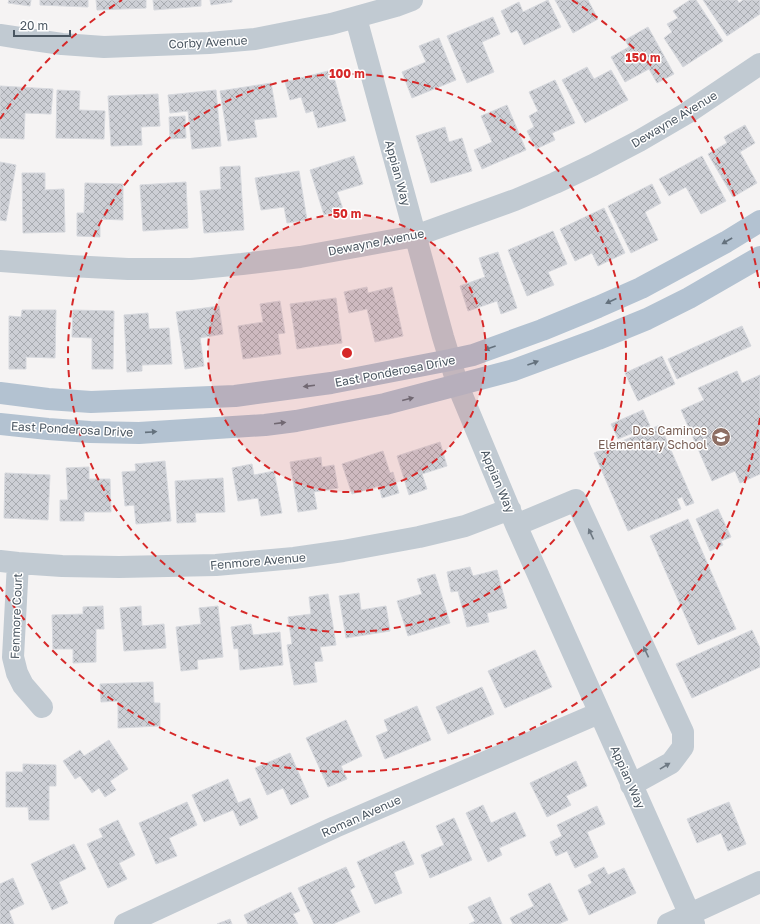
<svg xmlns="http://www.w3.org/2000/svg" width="760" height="924" viewBox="0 0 760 924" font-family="'Golos Text',sans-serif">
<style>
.building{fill:url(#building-cross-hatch);stroke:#d7d9de}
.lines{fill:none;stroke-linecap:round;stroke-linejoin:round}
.minor{stroke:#c1cad2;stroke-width:22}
.major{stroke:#b3c2d1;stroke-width:22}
.oneway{fill:#64717d}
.oneway2{fill:#6e7983}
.ring{fill:none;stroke:#d62828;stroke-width:2;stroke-dasharray:7 5}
.labels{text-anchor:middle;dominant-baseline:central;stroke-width:3;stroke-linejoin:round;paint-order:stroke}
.street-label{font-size:12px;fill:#4a5661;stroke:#fff}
.education-label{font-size:12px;fill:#785e54;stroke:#fff;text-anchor:end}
.centre{fill:#d62828;stroke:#fff;stroke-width:2}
.ring-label{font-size:12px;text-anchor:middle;font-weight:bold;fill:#d62828;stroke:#fff;stroke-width:3;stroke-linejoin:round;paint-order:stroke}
</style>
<defs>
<pattern id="building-cross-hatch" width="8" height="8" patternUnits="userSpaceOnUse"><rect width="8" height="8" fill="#cdcfd5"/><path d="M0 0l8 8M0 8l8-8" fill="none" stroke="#a8abb0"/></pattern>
</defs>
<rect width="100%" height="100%" fill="#f5f3f3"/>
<path class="building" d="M9,0H31L30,6L8,3Z
M40,0H88V7L40,5Z
M96,0H146V8L97,10Z
M153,0H201V6L154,10Z
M210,0H232V2L211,5Z
M548,0L561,27L524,45L517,30L511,33L501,11L519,2L523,12Z
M555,0H588L598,19L573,33Z
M690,0H696L723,41L683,67L664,38L672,32L667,24L678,18L673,11Z
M703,0H737L739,3L743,0H760V14L727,36Z
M493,17L500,34L482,42L494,72L467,83L447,36Z
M648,27L674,74L657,83L649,69L625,82L611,57L629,47L625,40Z
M439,38L456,80L412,98L402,72L426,62L419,46Z
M587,67L594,79L611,70L628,100L585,123L562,80Z
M332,70L346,121L318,128L313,111L306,113L301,97L290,100L285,82Z
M555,80L575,123L552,133L555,140L536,149L527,131L534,127L529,116L538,111L529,92Z
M271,83L277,117L254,120L257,137L228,141L220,91Z
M0,86L53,89L51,114L25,113L24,139L0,138Z
M57,90L80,91L79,110L105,111L104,139L56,138Z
M216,90L221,146L192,149L188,111L170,113L168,95Z
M158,94L160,126L141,127L142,145L111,146L108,96Z
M507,105L526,150L482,169L474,150L492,142L481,116Z
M185,116L186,138L170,139L169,117Z
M745,125L755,143L740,152L757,183L733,197L708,154L727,143L724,137Z
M445,127L449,142L462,138L472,171L431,183L416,136Z
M354,156L363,184L337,192L343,209L324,215L310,170Z
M702,156L726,201L701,214L686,187L669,196L659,179Z
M0,162L16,165L6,221L0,220Z
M240,166L244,230L204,233L200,191L221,189L220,167Z
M299,171L307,220L287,223L284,207L261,210L255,178Z
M22,173H45V190L64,189L65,232L23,233Z
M186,182L188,228L143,231L140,185Z
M85,183L123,184V220L100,219V237L77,236V213H84Z
M652,184L661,203L645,212L658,240L631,253L608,206Z
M604,208L625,253L598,266L592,253L575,261L560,229Z
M553,231L567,264L548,272L554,285L527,296L508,250Z
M498,252L517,308L501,314L497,301L468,311L460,286L485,277L479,258Z
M367,287L368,293L392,287L403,336L375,342L367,309L349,313L344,292Z
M336,298L342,343L297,349L290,304Z
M280,301L285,333L278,334L281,354L243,359L238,326L263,322L260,304Z
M219,306L223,334L200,338L204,366L185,369L176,312Z
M22,310H56L55,358L26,357V369H9V316L21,317Z
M73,310L114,311L113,369H92V338L72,337Z
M148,313L149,329L169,328L172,364L142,365V371L127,372L124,315Z
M742,326L751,346L677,379L668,359Z
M662,356L675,384L638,401L625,373Z
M737,371L742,383L760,375V474L740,483L735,471L712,481L681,410L704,400L698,388Z
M643,410L650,426L618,439L611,424Z
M660,425L694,503L686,506L682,497L677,499L681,509L628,531L594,453Z
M440,442L447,466L422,474L427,489L409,495L397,456Z
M383,451L390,473L393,472L399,493L382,498L379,486L352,494L342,464Z
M321,457L322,467L334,465L338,488L314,492L317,509L298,512L290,462Z
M165,461L171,521L136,524L134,505L125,506L122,472L136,471L135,464Z
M252,464L254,475L274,471L282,513L261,516L258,498L238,501L232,468Z
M89,467V479H110L111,512H84V521H60V500H68L66,468Z
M5,473L50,475L48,520L4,518Z
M223,478L225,512L195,513L196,522L177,523L175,481Z
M718,509L731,537L721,541L723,545L710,551L696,519Z
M688,519L736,629L698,645L650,536Z
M470,567L473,576L497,570L507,608L487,613L489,622L467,627L458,591L451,592L447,572Z
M435,574L450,623L408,636L397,601L422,594L417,579Z
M359,593L361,610L386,606L390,631L346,638L339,596Z
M328,594L336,645L320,647L323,661L314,662L317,682L294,685L287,645L292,644L288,617L311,614L309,597Z
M103,606L104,629H96V662L73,663V649H53L52,615L83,614V607Z
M141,606L142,626L164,624L166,648L124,651L120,608Z
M218,606L223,657L197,660L198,669L181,671L176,627L201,624L199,608Z
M251,624L253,635L280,632L283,665L240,670L238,648L234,649L231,627Z
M752,630L760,648V667L692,698L676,664Z
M535,650L552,687L505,708L488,671Z
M153,682L154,703H160V726L118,728V701L101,702L100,684Z
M482,687L494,714L448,734L436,707Z
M417,706L431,740L385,759L376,736L388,731L384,720Z
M346,720L362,756L341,766L347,779L328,787L306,738Z
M109,740L128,769L110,781L116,790L105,797L99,788L92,793L80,776L75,779L63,761L80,750L84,756Z
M290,753L309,797L291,805L283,788L267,795L255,768Z
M576,761L587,786L566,796L571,805L547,817L530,783Z
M23,764L56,765V786H49V820H29L28,807H6V772H23Z
M228,779L238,803L250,798L258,818L240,826L233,810L204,822L192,795Z
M187,802L197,825L169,838L177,856L156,864L139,823Z
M729,802L746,844L728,851L721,833L697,843L687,819Z
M483,805L491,823L515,812L526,836L499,848L502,855L488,862L466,813Z
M597,806L605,824L587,832L598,857L575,868L567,851L556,856L550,842L562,836L557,825Z
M454,818L472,860L430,878L421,855L444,845L436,826Z
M118,820L135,855L119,863L127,879L108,888L87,844L103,837L99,829Z
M404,841L414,864L394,872L402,893L375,904L357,862Z
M74,844L86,869L59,882L68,903L52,910L31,864Z
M346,867L355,887L350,890L360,912L333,924H314L298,888Z
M604,867L608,875L624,868L636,893L589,915L578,890L592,883L588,875Z
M13,878L24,904L9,911L14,924H0V884Z
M550,883L568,920L559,924H513L510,918L534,906L528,894Z
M291,892L300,911L293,914L298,924H248L244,915Z
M490,897L502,924H469L475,921L468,907Z
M230,919L232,924H217Z"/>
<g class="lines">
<path class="minor" d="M356,18L443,337L458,386L516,525L694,924
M0,35L20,38L62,44L104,47L209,43L255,39L331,24L396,6L412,0
M0,261L70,266L128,269H191L242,264L300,257L415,236L515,200L555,183L593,165L639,141L687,113L760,64
M516,525L576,500L683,732V747L671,763L631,785
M0,561L18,563L62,566L119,567L216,565L294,558L343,551L419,537L465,526L510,509
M18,563L13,657L17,673L23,685L42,707
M125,924L335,827L599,713
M668,924L760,882"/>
<path class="major" d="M0,393L48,399L91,402L235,396L331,383L450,360L473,355L542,330L598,307L641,288L726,242L760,221
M0,424L48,429L90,432L139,433L265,425L296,421L385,404L514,370L598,339L647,319L689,298L760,257"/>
</g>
<defs><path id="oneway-solid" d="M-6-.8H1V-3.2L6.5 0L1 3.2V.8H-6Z"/></defs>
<g class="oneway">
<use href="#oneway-solid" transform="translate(727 241) rotate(150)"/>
<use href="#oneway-solid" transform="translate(611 301) rotate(156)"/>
<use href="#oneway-solid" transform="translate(490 348) rotate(160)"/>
<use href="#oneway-solid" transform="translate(533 363) rotate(-20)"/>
<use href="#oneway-solid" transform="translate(309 386) rotate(173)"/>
<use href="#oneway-solid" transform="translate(408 399) rotate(-14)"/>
<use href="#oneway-solid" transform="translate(280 423) rotate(-7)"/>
<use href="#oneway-solid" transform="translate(151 432) rotate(-4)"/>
</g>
<g class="oneway2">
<use href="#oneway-solid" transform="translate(591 534) rotate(-115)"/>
<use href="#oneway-solid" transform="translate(646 652) rotate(-115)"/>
<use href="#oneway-solid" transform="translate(665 766) rotate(-31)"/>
</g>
<circle cx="347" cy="353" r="139" fill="#d62828" fill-opacity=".12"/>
<g class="ring">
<circle cx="347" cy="353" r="139"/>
<circle cx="347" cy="353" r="279"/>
<path d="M760 418A418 418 0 0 1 0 587M0 119A418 418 0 0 1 122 0M572 0A418 418 0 0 1 760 288"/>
</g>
<defs>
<g id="school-disc" transform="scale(1)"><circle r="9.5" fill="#8d6e63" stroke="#fff"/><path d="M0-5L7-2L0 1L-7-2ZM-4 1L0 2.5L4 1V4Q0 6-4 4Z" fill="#fff"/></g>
</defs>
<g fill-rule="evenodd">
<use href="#school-disc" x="721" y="437"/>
</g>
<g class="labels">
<g class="street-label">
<text transform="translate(208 42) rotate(-3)">Corby Avenue</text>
<text transform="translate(674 119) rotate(-31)">Dewayne Avenue</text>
<text transform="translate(398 173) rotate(75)">Appian Way</text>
<text transform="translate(376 242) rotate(-11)">Dewayne Avenue</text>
<text transform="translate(395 371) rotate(-11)">East Ponderosa Drive</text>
<text transform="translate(72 429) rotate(3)">East Ponderosa Drive</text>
<text transform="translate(498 481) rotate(67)">Appian Way</text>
<text transform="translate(258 561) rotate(-5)">Fenmore Avenue</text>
<text transform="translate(16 616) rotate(-88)">Fenmore Court</text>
<text transform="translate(628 777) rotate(66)">Appian Way</text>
<text transform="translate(361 816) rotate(-24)">Roman Avenue</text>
</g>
<g class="education-label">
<text x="707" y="430">Dos Caminos<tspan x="707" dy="14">Elementary School</tspan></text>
</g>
</g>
<circle cx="347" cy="353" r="6" class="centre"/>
<g class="ring-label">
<text x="643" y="62">150 m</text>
<text x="347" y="78">100 m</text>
<text x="347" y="218">50 m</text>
</g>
<path d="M14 30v6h56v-6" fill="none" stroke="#4a5661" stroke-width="2"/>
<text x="20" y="30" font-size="12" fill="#4a5661" stroke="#ffffff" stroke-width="3" paint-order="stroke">20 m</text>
</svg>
